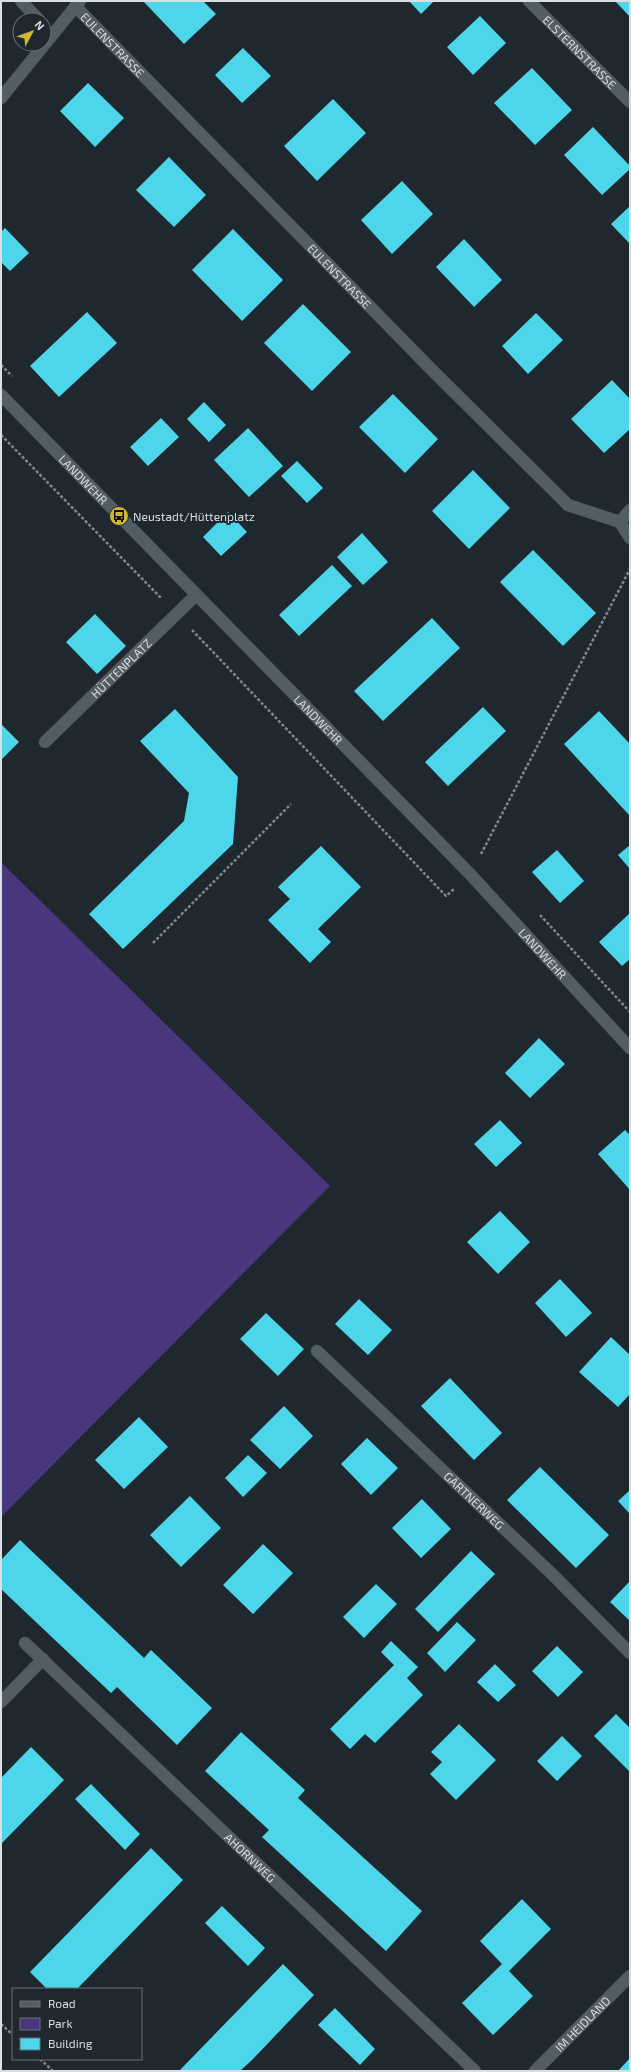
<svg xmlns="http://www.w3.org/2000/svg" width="631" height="2072" viewBox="0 0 631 2072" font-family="'Exo 2',sans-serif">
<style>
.green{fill:#49367d}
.building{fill:#4dd5e9}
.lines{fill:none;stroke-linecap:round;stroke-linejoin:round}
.minor-casing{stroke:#3a4247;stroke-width:13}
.path{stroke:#81888d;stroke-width:2.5;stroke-dasharray:3 2;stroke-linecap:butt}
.minor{stroke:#535d64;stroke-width:12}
.labels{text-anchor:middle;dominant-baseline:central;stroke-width:4;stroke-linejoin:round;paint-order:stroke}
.street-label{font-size:12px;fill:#d9dfe3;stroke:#1e282e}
.poi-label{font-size:12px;fill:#d9dfe3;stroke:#1e282e;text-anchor:start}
</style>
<rect width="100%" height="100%" fill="#1e282e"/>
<path class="green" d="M1,862L330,1186L1,1517Z"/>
<path class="building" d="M143,1H203L216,14L184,44Z
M409,1H434L421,14Z
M615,1H630V17Z
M480,16L506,43L473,75L447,47Z
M243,48L271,76L242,103L215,75Z
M532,68L572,110L535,145L494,103Z
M88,83L124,118L95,147L60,111Z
M333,99L366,133L317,181L284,146Z
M593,127L630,166V169L602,195L564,155Z
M169,157L206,195L174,227L136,190Z
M402,181L433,214L392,254L361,220Z
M630,206V244L611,224Z
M5,228L29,253L10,271L1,262V232Z
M233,229L283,280L242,321L192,270Z
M464,239L502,280L474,307L436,267Z
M303,304L351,352L312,391L264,343Z
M87,312L117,343L59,397L30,366Z
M536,313L563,340L528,374L502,346Z
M612,380L630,399V429L604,453L571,419Z
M393,394L438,439L405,473L359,427Z
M204,402L226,425L209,442L187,419Z
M161,418L179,437L148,466L130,447Z
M248,428L283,466L249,497L214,460Z
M297,461L323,488L307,503L281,476Z
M473,470L510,508L469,549L432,511Z
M228,512L247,532L221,556L203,537Z
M362,533L388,562L363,585L337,557Z
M533,550L596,613L563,646L500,582Z
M332,565L352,586L299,636L279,615Z
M95,614L126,646L97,674L66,642Z
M432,618L460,648L383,721L354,691Z
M483,707L506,731L448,786L425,762Z
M175,709L238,777L233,844L123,949L89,914L184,821L189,793L140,741Z
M599,711L630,744V816L564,744Z
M1,724L19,742L1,760Z
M630,845V869L618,855Z
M321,846L361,887L318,929L331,942L310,963L268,920L290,899L278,887Z
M557,850L584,881L560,903L532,872Z
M630,913V959L622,966L599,942Z
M539,1038L565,1064L530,1098L505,1073Z
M500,1120L522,1143L496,1167L474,1144Z
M625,1130L630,1135V1190L598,1154Z
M500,1211L530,1242L498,1274L467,1242Z
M560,1279L592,1313L566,1337L535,1303Z
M359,1299L392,1330L368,1355L335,1324Z
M266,1313L304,1349L278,1376L240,1339Z
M611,1337L630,1355V1394L618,1407L579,1372Z
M450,1378L502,1433L474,1460L421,1406Z
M284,1406L313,1436L280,1469L250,1440Z
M139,1417L168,1447L124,1489L95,1460Z
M367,1438L398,1468L371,1495L341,1464Z
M248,1455L267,1473L243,1497L225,1478Z
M540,1467L609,1535L576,1568L507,1500Z
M630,1490V1514L618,1501Z
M190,1496L221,1528L181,1567L150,1535Z
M422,1499L451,1529L421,1558L392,1528Z
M20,1540L144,1658L151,1650L212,1708L177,1745L117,1687L111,1693L1,1589V1560Z
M263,1544L293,1573L253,1614L223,1585Z
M471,1551L495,1574L438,1632L415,1609Z
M630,1581V1621L610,1602Z
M376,1584L397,1604L364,1638L343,1617Z
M457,1622L476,1640L445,1672L427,1653Z
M391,1641L418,1667L407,1678L423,1695L375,1743L365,1734L350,1749L330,1729L394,1665L381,1652Z
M557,1646L583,1672L558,1697L532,1671Z
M495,1664L516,1685L498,1702L477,1682Z
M616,1714L630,1728L629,1771L594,1736Z
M459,1724L496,1760L456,1800L430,1774L442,1762L431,1752Z
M241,1732L305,1790L298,1798L422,1911L386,1951L262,1837L269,1830L205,1771Z
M562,1736L582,1756L557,1781L537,1761Z
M31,1747L64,1780L1,1844V1778Z
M91,1784L140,1834L125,1850L75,1799Z
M151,1848L183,1880L77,1989H47L30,1972Z
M522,1899L551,1929L509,1971L533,1996L493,2035L462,2003L502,1964L480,1941Z
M222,1906L265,1948L248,1966L205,1923Z
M283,1964L314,1995L252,2060L240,2071H179Z
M335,2008L375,2049L360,2065L318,2025Z
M630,2058V2071H618Z"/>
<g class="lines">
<g class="minor-casing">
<g id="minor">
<path d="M21,1L39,20"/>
<path id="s1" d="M529,1L630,102"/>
<path id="s2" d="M75,6L431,369L568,505L620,522"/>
<path d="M1,98L80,1"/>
<path id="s3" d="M1,395L470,874L630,1048"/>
<path d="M620,522L630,538"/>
<path d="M620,522L630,510"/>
<path id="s4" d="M45,742L196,595"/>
<path id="s5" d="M317,1351L552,1574L630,1653"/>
<path id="s6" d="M25,1643L475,2071"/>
<path d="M1,1702L43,1659"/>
<path id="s7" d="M535,2071L630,1976"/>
</g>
</g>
<path class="path" d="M1,365L12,376
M1,435L162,599
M192,630L446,896L454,889
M481,854L630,569
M540,915L630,1012
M153,943L291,804
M1,2024L13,2035
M40,2059L53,2071"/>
<use href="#minor" class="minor"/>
</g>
<defs>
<g id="bus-disc" transform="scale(1)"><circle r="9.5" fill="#d3b635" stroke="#1e282e"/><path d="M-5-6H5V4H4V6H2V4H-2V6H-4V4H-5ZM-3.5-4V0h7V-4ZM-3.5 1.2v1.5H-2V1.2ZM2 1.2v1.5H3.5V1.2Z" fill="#111"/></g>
</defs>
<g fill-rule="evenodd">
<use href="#bus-disc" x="119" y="516"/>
</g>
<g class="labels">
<g class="street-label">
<text stroke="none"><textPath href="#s2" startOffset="54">EULENSTRASSE</textPath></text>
<text stroke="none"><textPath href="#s1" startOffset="72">ELSTERNSTRASSE</textPath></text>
<text stroke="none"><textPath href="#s2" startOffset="378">EULENSTRASSE</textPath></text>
<text stroke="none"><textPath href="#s3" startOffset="118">LANDWEHR</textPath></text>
<text stroke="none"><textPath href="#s4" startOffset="106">HÜTTENPLATZ</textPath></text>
<text stroke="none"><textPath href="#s3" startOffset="454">LANDWEHR</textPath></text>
<text stroke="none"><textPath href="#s3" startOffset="778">LANDWEHR</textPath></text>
<text stroke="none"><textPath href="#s5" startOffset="217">GÄRTNERWEG</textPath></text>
<text stroke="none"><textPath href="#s6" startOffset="311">AHORNWEG</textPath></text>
<text stroke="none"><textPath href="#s7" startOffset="67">IM HEIDLAND</textPath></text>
</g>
<g class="poi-label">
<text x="133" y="516">Neustadt/Hüttenplatz</text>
</g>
</g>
<rect width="631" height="2072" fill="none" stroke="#d9dfe3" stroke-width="4"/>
<rect x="12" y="1988" width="130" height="72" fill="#1e282e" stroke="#697176"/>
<rect x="20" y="2001" width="20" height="6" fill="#535d64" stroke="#697176"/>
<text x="48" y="2008" font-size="12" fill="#d9dfe3">Road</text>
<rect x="20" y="2018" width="20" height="12" fill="#49367d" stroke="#697176"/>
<text x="48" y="2028" font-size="12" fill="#d9dfe3">Park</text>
<rect x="20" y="2038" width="20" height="12" fill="#4dd5e9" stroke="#697176"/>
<text x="48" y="2048" font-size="12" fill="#d9dfe3">Building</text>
<g transform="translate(32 32) rotate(49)"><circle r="19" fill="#1e282e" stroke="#697176"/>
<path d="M0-3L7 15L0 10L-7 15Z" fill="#d3b635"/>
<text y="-6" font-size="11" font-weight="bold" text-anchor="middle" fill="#d9dfe3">N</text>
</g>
</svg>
